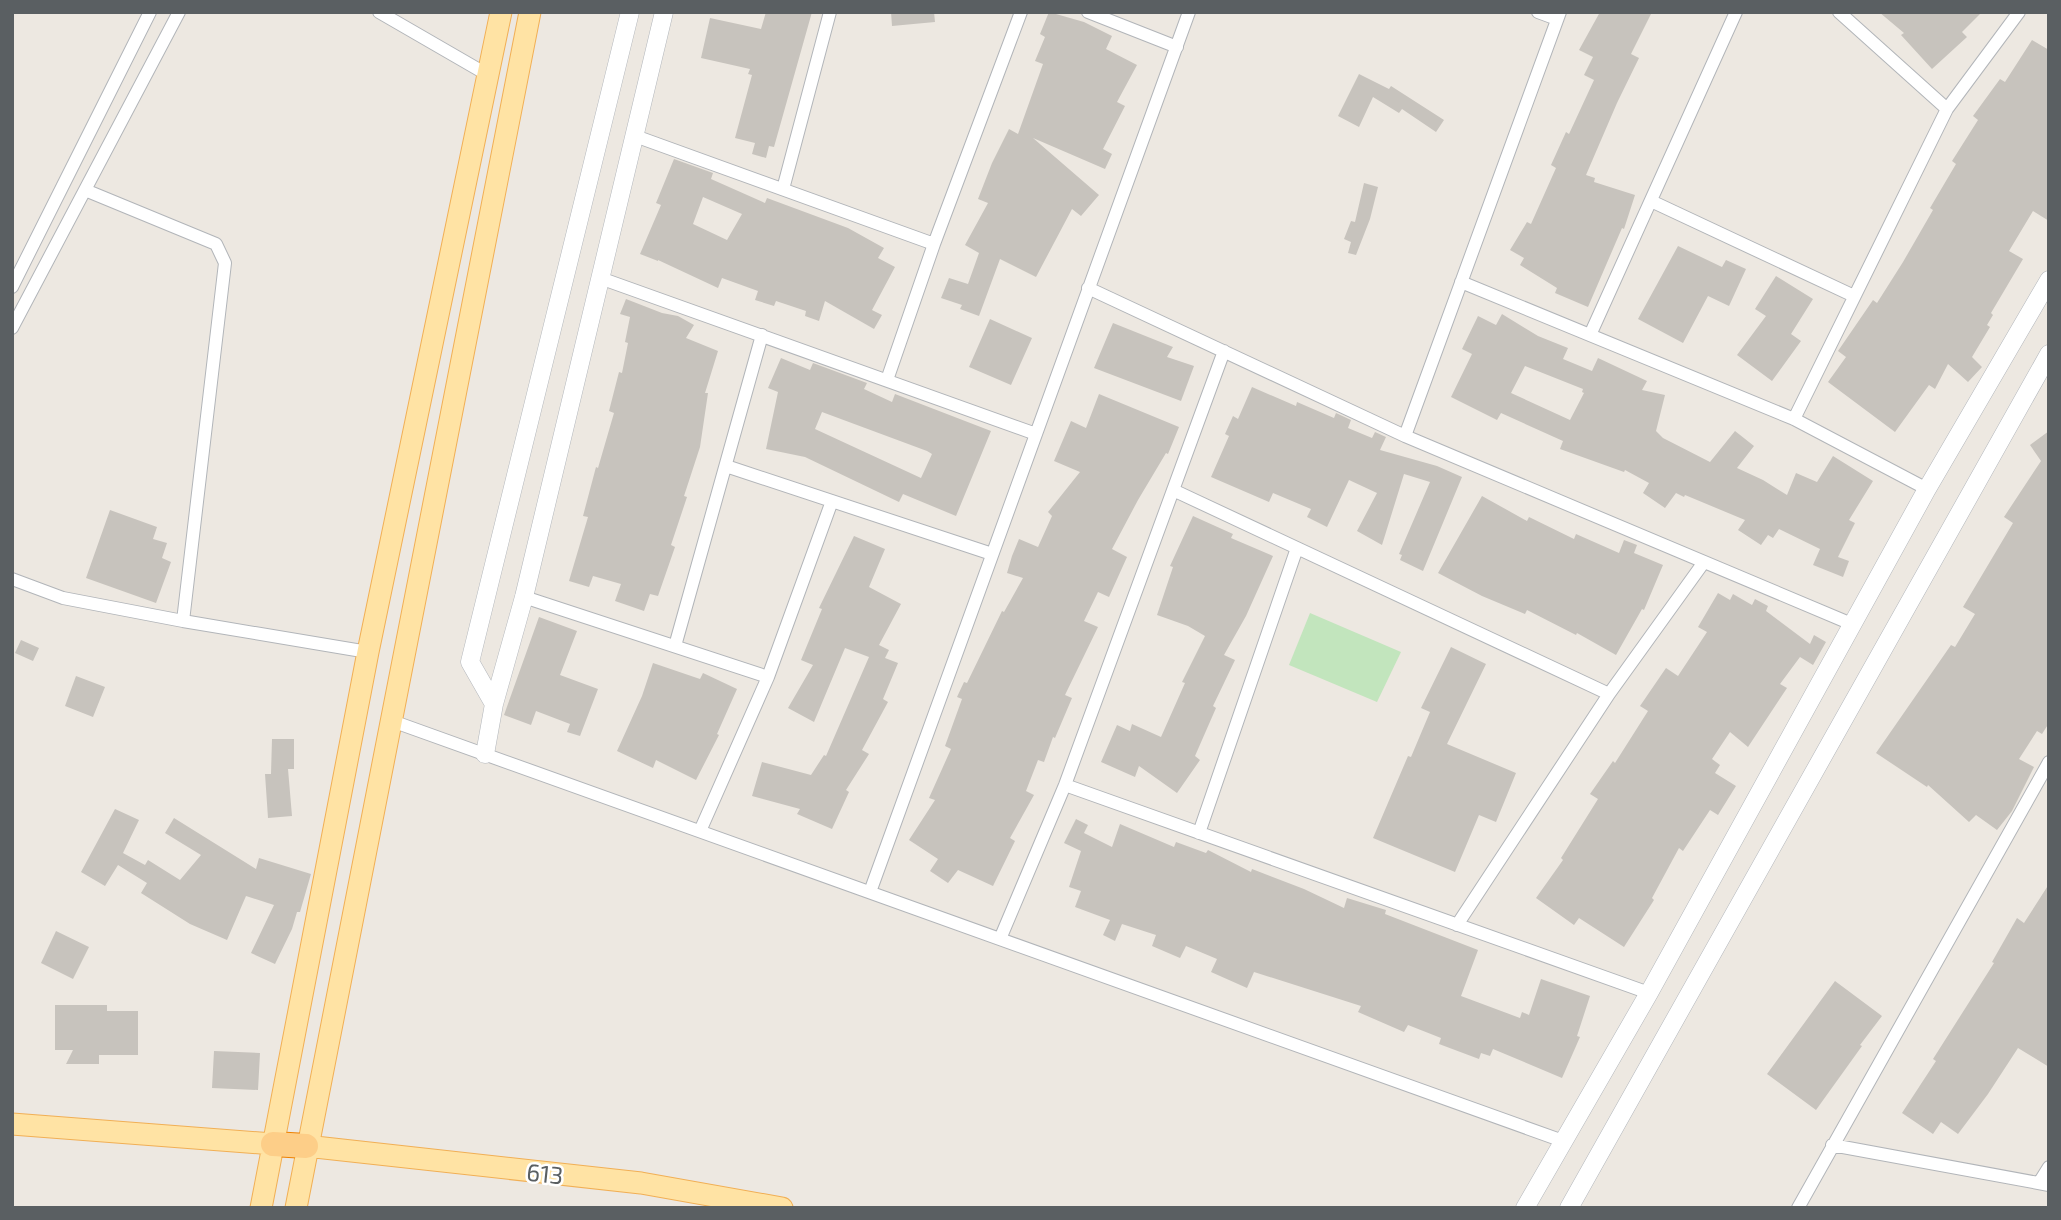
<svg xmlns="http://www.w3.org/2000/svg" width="2061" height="1220" viewBox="0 0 2061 1220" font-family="'Exo 2',sans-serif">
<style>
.green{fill:#c2e5bd}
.building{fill:#c7c3bd;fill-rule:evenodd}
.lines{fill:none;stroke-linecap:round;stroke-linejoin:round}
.street-casing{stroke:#b2b5b9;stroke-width:14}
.secondary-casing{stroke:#b3b7bc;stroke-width:19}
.primary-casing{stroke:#f1af55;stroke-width:23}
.highway-casing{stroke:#ee8100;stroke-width:26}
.street{stroke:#fff;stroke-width:12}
.secondary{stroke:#fff;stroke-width:18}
.primary{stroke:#ffe3a4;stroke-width:21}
.highway{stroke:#fdce88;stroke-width:24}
.labels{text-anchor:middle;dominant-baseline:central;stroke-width:5;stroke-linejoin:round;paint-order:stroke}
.street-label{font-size:24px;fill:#5a5f62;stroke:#fff}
</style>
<rect width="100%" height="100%" fill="#ede8e1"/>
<path class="green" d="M1310,613L1401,652L1377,702L1289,665Z"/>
<path class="building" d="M766,12H812L774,147L769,146L766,158L752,154L755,143L735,138L752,75L748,74L750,69L701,58L710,18L761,29Z
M891,12H934L935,22L892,26Z
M1049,12L1084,22L1112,36L1106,49L1137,65L1117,102L1125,106L1103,149L1112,154L1105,169L1033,138L1099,195L1081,216L1072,209L1036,277L1000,259L979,316L960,309L962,305L941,298L949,278L968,284L979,253L965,245L988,203L978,199L992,163L1009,129L1018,134L1043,64L1035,61L1045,37L1040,34Z
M1600,12H1652L1631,54L1639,58L1617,103L1586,175L1595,178L1594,182L1635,195L1624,229L1622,228L1588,307L1555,293L1557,288L1520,265L1524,258L1510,250L1527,222L1531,224L1556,168L1551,165L1566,132L1569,134L1594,80L1584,75L1593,57L1579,50Z
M1879,12H1982L1962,32L1967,37L1932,69L1901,35L1904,33Z
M2032,40L2049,50V221L2033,211L2009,251L2023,259L1991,313L1993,315L1987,325L1990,327L1972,357L1982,367L1968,382L1948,364L1935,389L1929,385L1895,432L1828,382L1846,357L1838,351L1873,300L1877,303L1903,262L1933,210L1930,208L1956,164L1952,161L1978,120L1973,116L2000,79L2005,82Z
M1359,74L1389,89L1391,86L1444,120L1436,132L1402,109L1399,113L1373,97L1359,127L1338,116Z
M674,159L713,173L711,179L765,203L767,198L848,228L884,248L878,258L895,267L872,310L882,315L874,329L825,301L819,321L805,316L806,311L776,301L774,306L755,300L758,291L722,278L718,288L658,260V261L640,254L661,205L656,203ZM703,197L742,214L727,240L693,224Z
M1364,183L1378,187L1370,219L1356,255L1348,253L1351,242L1344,239L1351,221L1355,222Z
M1678,246L1722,267L1726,260L1746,269L1729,306L1708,296L1683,343L1638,319Z
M1776,276L1813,299L1791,334L1801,341L1772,381L1737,355L1766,316L1755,309Z
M626,299L662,313L678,316L694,325L686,338L718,351L705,393H708L700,447L684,496L687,497L671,545L675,547L658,596L650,594L644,611L615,601L621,584L593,576L589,587L569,581L588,517L583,516L596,467L598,468L614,413L609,411L619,372L622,373L628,343L625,342L630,317L620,314Z
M1502,314L1538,336L1568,348L1563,359L1592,371L1598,358L1647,381L1642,390L1665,395L1656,431L1663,438L1710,462L1735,431L1754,446L1737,468L1763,480L1787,495L1796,473L1817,482L1833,456L1873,481L1849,520L1855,523L1838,557L1849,561L1843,577L1813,565L1820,549L1779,529L1773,538L1768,535L1761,545L1738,530L1745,520L1685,495L1684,497L1676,493L1665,508L1643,493L1649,483L1625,470L1624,472L1560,449L1563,441L1501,413L1497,420L1451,397L1472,354L1462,349L1478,316L1496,325ZM1525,366L1583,389L1582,392L1584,393L1570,420L1511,393Z
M990,319L1032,338L1011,385L969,367Z
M1113,323L1173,347L1167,357L1194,366L1181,401L1094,368Z
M781,358L810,370L813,363L867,383L864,389L892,402L895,394L991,431L956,516L903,494L899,502L805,457L766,449L778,392L768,388ZM822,412L927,451L932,454L921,478L815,429Z
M1252,387L1296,406L1297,402L1334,418L1336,413L1351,420L1348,428L1372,438L1375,432L1386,437L1380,450L1437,466L1462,477L1423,571L1400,560L1402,555L1399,554L1430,482L1404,474L1382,545L1357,531L1377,493L1349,480L1327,527L1307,517L1311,509L1273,493L1269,502L1211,477L1229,436L1225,434L1233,416L1238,419Z
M1099,394L1179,427L1168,454L1166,453L1138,500L1112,549L1127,557L1109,597L1098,592L1084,621L1098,627L1065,695L1072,698L1055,738L1053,737L1044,762L1038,760L1026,791L1034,795L1010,838L1015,841L993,886L958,870L948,883L930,871L938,859L909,840L935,800L929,798L951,749L945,746L962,699L957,697L964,682L967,683L1002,611L1004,612L1023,578L1007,573L1012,556L1019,539L1038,547L1052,516L1048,512L1080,472L1054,461L1071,421L1086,428Z
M2049,431V723L2042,734L2037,731L2019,759L2034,767L2012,811L1997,830L1976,815L1969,822L1928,785L1927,787L1876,753L1951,645L1955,647L1975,614L1963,607L2013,523L2004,517L2041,461L2030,445Z
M1482,496L1527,521L1529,517L1574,539L1576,534L1619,553L1624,540L1637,545L1634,553L1663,565L1644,610L1642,609L1616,655L1577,633L1576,635L1527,610L1525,614L1482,596L1438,573Z
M110,510L157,527L153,539L167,543L162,558L171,562L156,603L86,578Z
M1193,516L1233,534L1231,538L1273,556L1246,616L1224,655L1235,660L1213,706L1216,708L1195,756L1200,760L1177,793L1139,766L1135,777L1101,762L1117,725L1130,731L1132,724L1161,737L1185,683L1182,682L1205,636L1188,626L1157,615L1173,567L1170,566Z
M854,536L885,549L869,587L901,604L879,645L889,650L885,658L898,663L883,699L888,702L862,750L869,754L846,790L849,792L832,829L797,814L800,809L752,796L762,762L811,775L824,755L826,756L869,657L845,648L814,722L788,708L813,665L801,660L822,609L819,608Z
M1718,593L1730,600L1733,594L1752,605L1755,599L1768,606L1766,611L1810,644L1814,635L1826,642L1813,665L1800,657L1780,684L1787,688L1748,747L1730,732L1712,759L1720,765L1715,773L1736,786L1718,815L1710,810L1683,851L1679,848L1652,898L1654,900L1624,947L1579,918L1574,925L1536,898L1563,860L1561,858L1598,799L1590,794L1613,761L1615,763L1648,711L1640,706L1666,668L1678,676L1707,632L1698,627Z
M539,617L577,631L560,675L598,689L580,736L567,732L570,724L536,711L531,725L504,715Z
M21,640L39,648L33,661L15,653Z
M1451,647L1486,664L1447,744L1516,773L1496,822L1479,815L1455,872L1373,838L1408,756L1411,757L1430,712L1421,708Z
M653,663L700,679L703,673L737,689L717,734L719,735L696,780L656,760L653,768L617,751L642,696Z
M76,676L105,687L93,717L65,706Z
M272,739H294V769H288L292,816L268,818L265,774H271Z
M115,809L139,820L123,853L145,865L148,860L180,880L201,855L165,833L174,818L256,869L259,858L311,874L300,912H297L292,929L275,964L251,953L274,905L246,896L227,940L190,924L141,893L147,883L118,865L105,886L81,872Z
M1076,819L1088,825L1084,833L1112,847L1120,824L1174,847L1176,842L1206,853L1208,850L1251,872L1252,869L1304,889L1344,908L1347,898L1386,910L1385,914L1478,950L1461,996L1520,1018L1522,1012L1529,1015L1541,979L1590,996L1577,1036L1580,1037L1562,1078L1493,1049L1490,1056L1481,1053L1479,1059L1439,1044L1441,1038L1408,1025L1404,1032L1358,1012L1361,1006L1254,972L1247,988L1211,972L1217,959L1186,946L1180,958L1152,946L1156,935L1122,924L1115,941L1103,935L1110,920L1075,907L1081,891L1069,887L1081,851L1064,843Z
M2049,884V1067L2018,1048L1988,1094L1958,1134L1941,1122L1933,1134L1902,1113L1936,1061L1933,1059L1994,963L1992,962L2017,918L2024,923Z
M56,931L89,947L73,979L41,963Z
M1835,981L1882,1016L1860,1045L1862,1046L1816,1110L1767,1074Z
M55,1005H107V1011H138V1055H99V1064H66L73,1050H55Z
M214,1051L260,1053L258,1090L212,1088Z"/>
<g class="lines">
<g class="street-casing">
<path id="street" d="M379,12L488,75
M1088,12L1177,47
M1538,12L1557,19
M1839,12L1947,109
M635,136L934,244
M783,189L830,12
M85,190L216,244L225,263L183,621
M1651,201L1854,296
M600,278L1036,434
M1461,282L1794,419L1927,489
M12,287L150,12
M1088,288L1405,436L1854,625
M12,328L179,12
M1590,335L1736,12
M887,380L934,244L1021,12
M1794,419L1947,109L2019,12
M1405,436L1560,12
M726,466L992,554
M1173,490L1609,694
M12,579L63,598L183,621L368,652
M524,597L768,677
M675,646L762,335
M392,721L1563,1141
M1065,785L1649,993
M700,831L768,677L832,501
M1199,833L1297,548
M870,892L1189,12
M1457,925L1609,694L1704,562
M1000,939L1065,785L1224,351
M1832,1145L2049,1185
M2039,1183L2049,1167
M1798,1208L2049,762"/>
</g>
<g class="secondary-casing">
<path id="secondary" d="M494,704L470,662L630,12
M485,754L494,704L524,597L664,12
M1525,1208L1649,993L1927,489L2049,280
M1569,1208L2049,354"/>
</g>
<g class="primary-casing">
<path id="primary" d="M12,1124L273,1144
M306,1146L641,1183L782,1208
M261,1208L368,652L501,12
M296,1208L530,12"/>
</g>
<g class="highway-casing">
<path id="highway" d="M273,1144L306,1146"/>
</g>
<use href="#street" class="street"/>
<use href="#secondary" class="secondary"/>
<use href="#primary" class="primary"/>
<use href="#highway" class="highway"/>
</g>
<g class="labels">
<g class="street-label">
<text transform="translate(545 1173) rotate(6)">613</text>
</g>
</g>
<rect width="2061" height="1220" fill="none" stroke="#5a5f62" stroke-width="28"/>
</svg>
